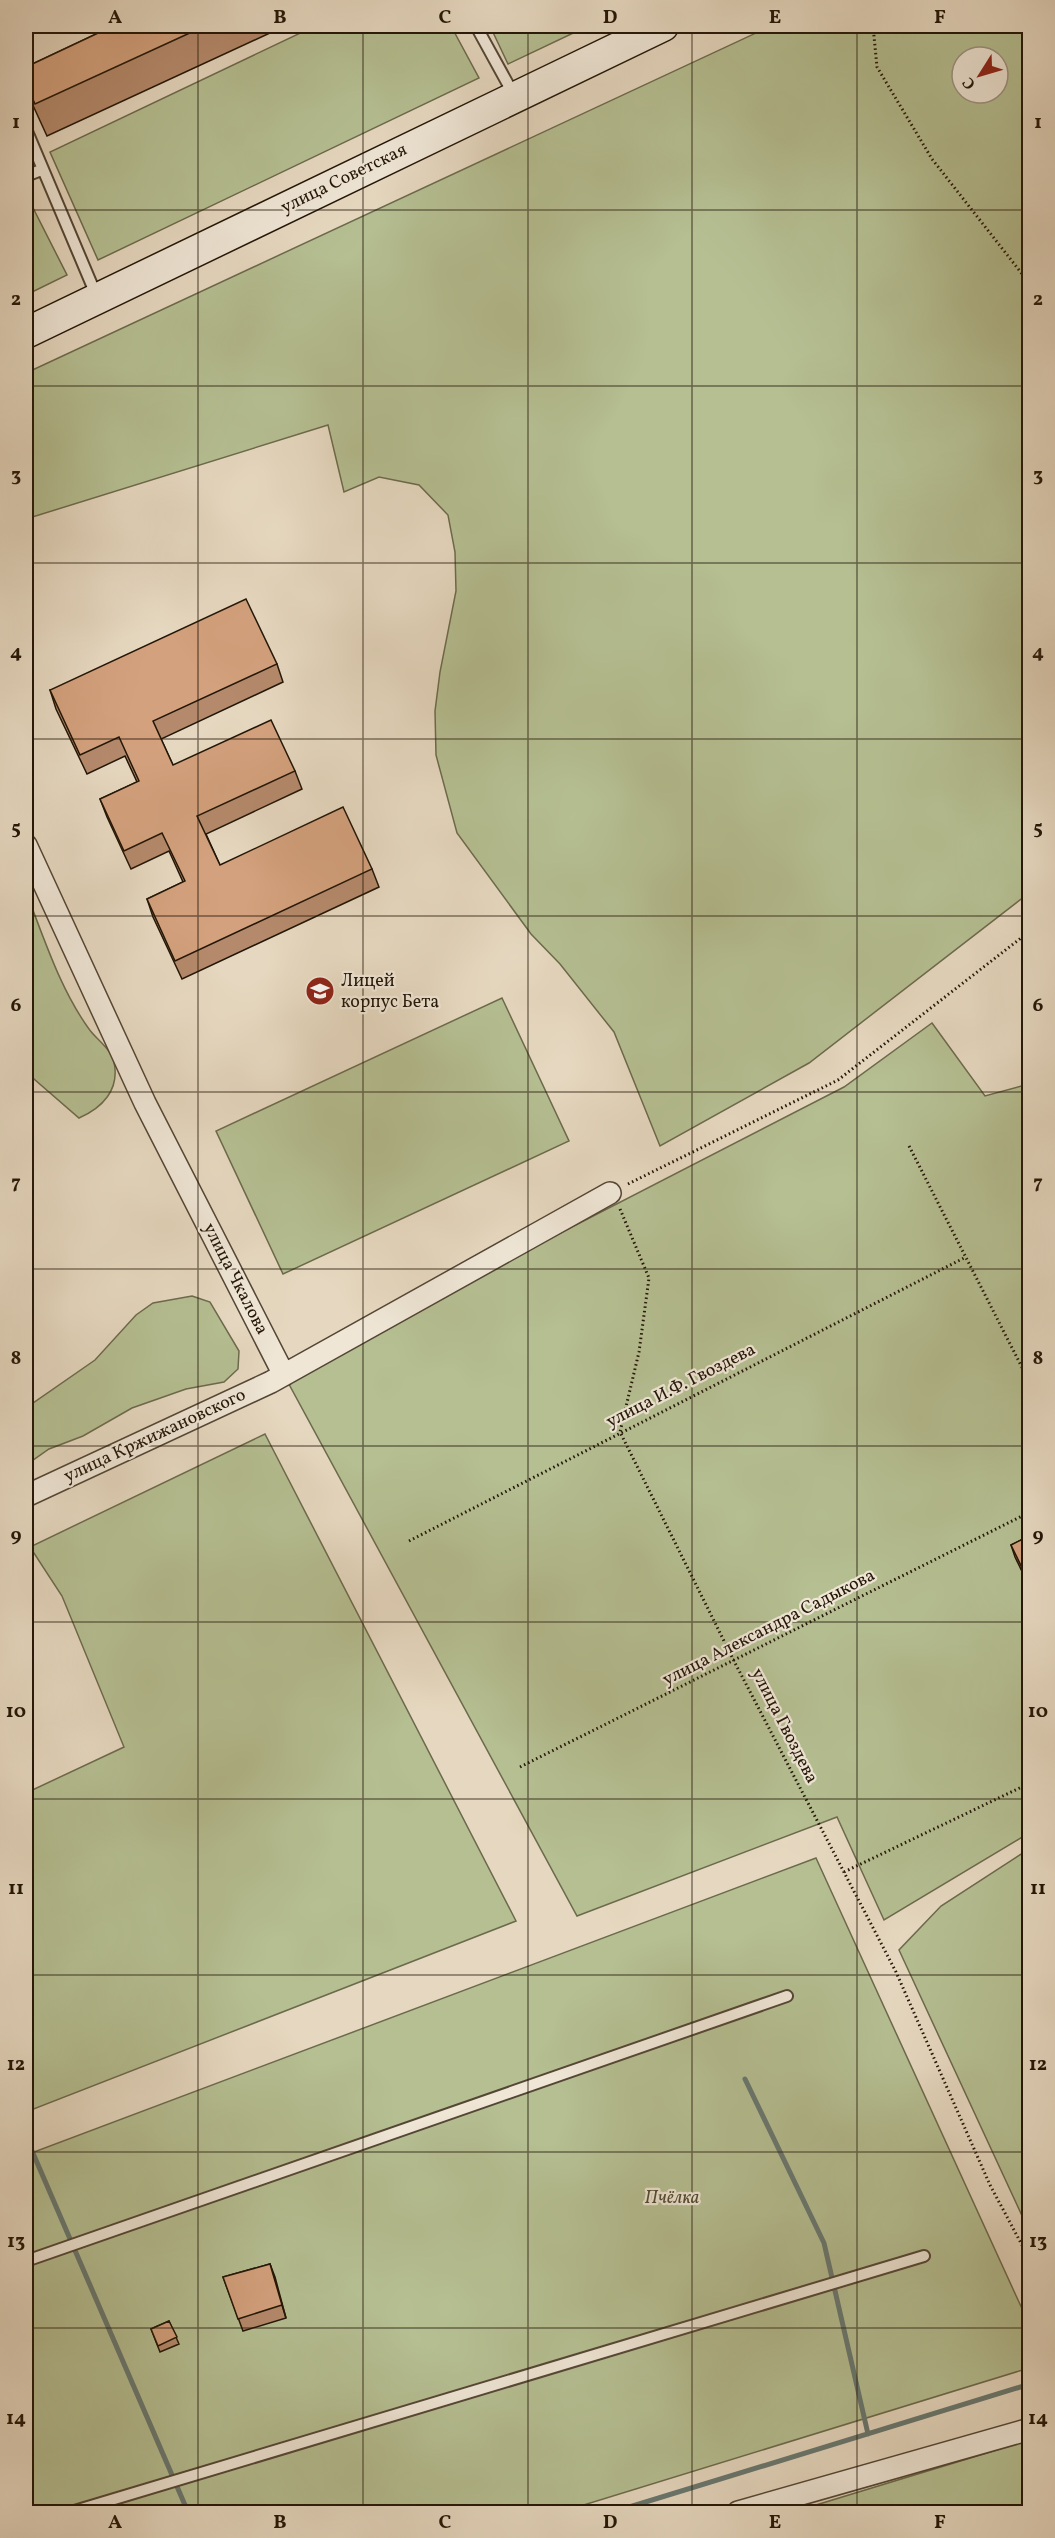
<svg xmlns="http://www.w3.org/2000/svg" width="1055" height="2538" viewBox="0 0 1055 2538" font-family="Vollkorn,serif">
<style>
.green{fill:#b5bf92;stroke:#6c6a4c;stroke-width:1.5;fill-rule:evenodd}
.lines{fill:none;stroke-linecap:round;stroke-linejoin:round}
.stream{stroke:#687870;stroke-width:5}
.lane-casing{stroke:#544635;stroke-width:14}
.street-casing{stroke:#544635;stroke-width:24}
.secondary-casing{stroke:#231607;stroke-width:33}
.path{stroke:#231607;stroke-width:3;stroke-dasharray:1.5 3;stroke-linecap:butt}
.lane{stroke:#efe6d6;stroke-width:10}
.street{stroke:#efe6d6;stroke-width:21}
.secondary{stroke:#efe6d6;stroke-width:30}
.wall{fill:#b58a6c;stroke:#231607;stroke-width:1.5}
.shaded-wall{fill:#947158;stroke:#231607;stroke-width:1.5}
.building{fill:#d3a17d;stroke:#231607;stroke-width:1.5}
.grid{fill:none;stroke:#231607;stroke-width:1.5;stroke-opacity:0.55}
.labels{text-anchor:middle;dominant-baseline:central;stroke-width:4.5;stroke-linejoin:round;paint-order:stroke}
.street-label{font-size:18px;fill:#231607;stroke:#efe6d6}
.poi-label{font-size:18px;fill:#231607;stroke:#efe6d6;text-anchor:start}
.park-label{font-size:18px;font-style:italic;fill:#4f4931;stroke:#efe6d6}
.neatline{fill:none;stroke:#231607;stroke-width:2}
.grid-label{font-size:20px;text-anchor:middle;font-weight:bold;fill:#231607}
</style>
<rect width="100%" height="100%" fill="#e6d8c0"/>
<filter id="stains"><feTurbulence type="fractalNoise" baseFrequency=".00333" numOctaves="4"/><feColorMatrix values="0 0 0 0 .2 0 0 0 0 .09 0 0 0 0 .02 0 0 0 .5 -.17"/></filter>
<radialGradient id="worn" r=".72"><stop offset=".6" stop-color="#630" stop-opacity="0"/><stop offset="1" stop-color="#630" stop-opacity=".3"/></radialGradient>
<path class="green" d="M315,26H451L479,78L98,260L50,152Z
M490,26H588L508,64Z
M771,26H1029V893L809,1063L660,1146L614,1032L560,964L531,934L457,833L436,755L435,711L440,672L456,591L455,552L448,515L419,485L379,477L344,492L328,425L26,519V373ZM962,57H998V93H962Z
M26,194L67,275L26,295Z
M26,892C44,938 60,989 89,1029C96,1039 112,1050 114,1062C120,1090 102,1108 79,1118L34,1079L26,1065Z
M502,998L569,1141L283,1274L216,1131Z
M932,1023L985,1096L1029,1084V1833L884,1920L837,1817L577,1916L284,1375L844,1087Z
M192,1296L210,1302L239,1351L238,1369L224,1382L186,1389L132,1408L83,1436L49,1449L26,1465V1408L95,1360L136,1315L153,1303Z
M265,1434L516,1921L26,2112V1793L124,1747L62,1596L30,1547Z
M1029,1849L1030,2195L1024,2220L899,1950L941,1906Z
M816,1858L1029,2324V2368L561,2512H26V2155Z
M1029,2440V2512H793Z"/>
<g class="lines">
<path class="stream" d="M745,2079L824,2243L868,2434
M26,2137L188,2512
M613,2512L1030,2384"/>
<g class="lane-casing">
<path id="lane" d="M476,26L515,97
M26,129L97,297
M26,176L41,170
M26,2261L787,1996
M71,2512L924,2256"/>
</g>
<g class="street-casing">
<path id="street" d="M26,845L145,1103L284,1375
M26,1496L271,1382L610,1193
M738,2512L1030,2429"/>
</g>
<g class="secondary-casing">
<path id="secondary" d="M26,333L663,26"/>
</g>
<path class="path" d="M873,26L877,67L932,159L1030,284
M909,1146L1030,1383
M628,1184L838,1080L1030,931
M620,1209L649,1278L639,1352L620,1432L734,1661L896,1972L990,2185L1030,2260
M409,1541L966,1257
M520,1767L1030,1512
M844,1872L1030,1783"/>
<use href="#lane" class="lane"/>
<use href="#street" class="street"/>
<use href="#secondary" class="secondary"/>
</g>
<path class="wall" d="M113,26H285L47,136L31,101L26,87V67Z
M277,664L283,682L161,739L173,765L295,771L302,789L206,834L220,865L372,869L379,887L182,979L153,917L147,899L183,882L169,851L131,869L107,817L100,799L137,782L125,756L87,774L56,709L50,690Z
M1029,1536V1586L1015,1557L1011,1545Z
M270,2264L286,2318L243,2331L223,2277Z
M169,2321L179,2344L160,2352L151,2329Z"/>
<path class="shaded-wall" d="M270,2264L275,2277L286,2318L282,2305Z"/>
<path class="building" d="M113,26H205L35,104L26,83V67Z
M246,599L277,664L153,721L173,765L271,720L295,771L197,816L220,865L343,807L372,869L175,961L147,899L185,881L162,833L124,851L100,799L139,781L119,737L80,755L50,690Z
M1029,1536V1575L1026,1576L1011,1545Z
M270,2264L282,2305L238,2319L223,2277Z
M169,2321L177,2337L158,2346L151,2329Z"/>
<path class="grid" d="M198,26V2512M363,26V2512M528,26V2512M692,26V2512M857,26V2512M26,210H1030M26,386H1030M26,563H1030M26,739H1030M26,916H1030M26,1092H1030M26,1269H1030M26,1446H1030M26,1622H1030M26,1799H1030M26,1975H1030M26,2152H1030M26,2328H1030"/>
<defs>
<g id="school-disc" transform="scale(1.5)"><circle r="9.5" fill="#8f2418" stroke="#efe6d6"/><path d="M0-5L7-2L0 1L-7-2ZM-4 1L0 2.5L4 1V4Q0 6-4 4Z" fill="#fff"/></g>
</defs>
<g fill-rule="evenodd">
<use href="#school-disc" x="320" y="991"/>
</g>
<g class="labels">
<g class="street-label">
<text transform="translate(344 179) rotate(-26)">улица Советская</text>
<text transform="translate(235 1279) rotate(63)">улица Чкалова</text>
<text transform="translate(681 1386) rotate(-27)">улица И.Ф. Гвоздева</text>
<text transform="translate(155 1436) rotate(-25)">улица Кржижановского</text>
<text transform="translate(769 1628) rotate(-27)">улица Александра Садыкова</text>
<text transform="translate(784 1726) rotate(63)">улица Гвоздева</text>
</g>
<g class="poi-label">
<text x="341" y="981">Лицей<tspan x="341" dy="21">корпус Бета</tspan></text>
</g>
<g class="park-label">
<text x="672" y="2198">Пчёлка</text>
</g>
</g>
<rect width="1055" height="2538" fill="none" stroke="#e6d8c0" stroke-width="66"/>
<g transform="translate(980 75) rotate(233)"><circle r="28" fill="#efe6d6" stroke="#9d9383" stroke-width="1.5"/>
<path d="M0-4.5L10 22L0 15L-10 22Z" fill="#8f2418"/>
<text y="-9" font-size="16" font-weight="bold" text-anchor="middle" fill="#231607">С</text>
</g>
<rect x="33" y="33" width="989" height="2472" class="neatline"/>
<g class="grid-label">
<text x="115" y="23">A</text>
<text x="280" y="23">B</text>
<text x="445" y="23">C</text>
<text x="610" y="23">D</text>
<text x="775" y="23">E</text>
<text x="940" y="23">F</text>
<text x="16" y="128">1</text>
<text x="1038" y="128">1</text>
<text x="16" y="305">2</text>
<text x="1038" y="305">2</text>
<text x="16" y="481">3</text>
<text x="1038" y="481">3</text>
<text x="16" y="658">4</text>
<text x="1038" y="658">4</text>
<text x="16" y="834">5</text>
<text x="1038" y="834">5</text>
<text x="16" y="1011">6</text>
<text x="1038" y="1011">6</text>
<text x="16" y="1188">7</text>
<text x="1038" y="1188">7</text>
<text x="16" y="1364">8</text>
<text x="1038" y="1364">8</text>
<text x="16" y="1541">9</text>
<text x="1038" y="1541">9</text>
<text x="16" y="1717">10</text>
<text x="1038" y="1717">10</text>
<text x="16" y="1894">11</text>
<text x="1038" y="1894">11</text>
<text x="16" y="2070">12</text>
<text x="1038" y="2070">12</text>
<text x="16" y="2247">13</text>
<text x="1038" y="2247">13</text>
<text x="16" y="2424">14</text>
<text x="1038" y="2424">14</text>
<text x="115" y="2528">A</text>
<text x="280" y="2528">B</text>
<text x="445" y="2528">C</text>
<text x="610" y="2528">D</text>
<text x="775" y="2528">E</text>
<text x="940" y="2528">F</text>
</g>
<rect width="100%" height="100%" filter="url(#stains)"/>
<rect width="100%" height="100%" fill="url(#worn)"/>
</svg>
